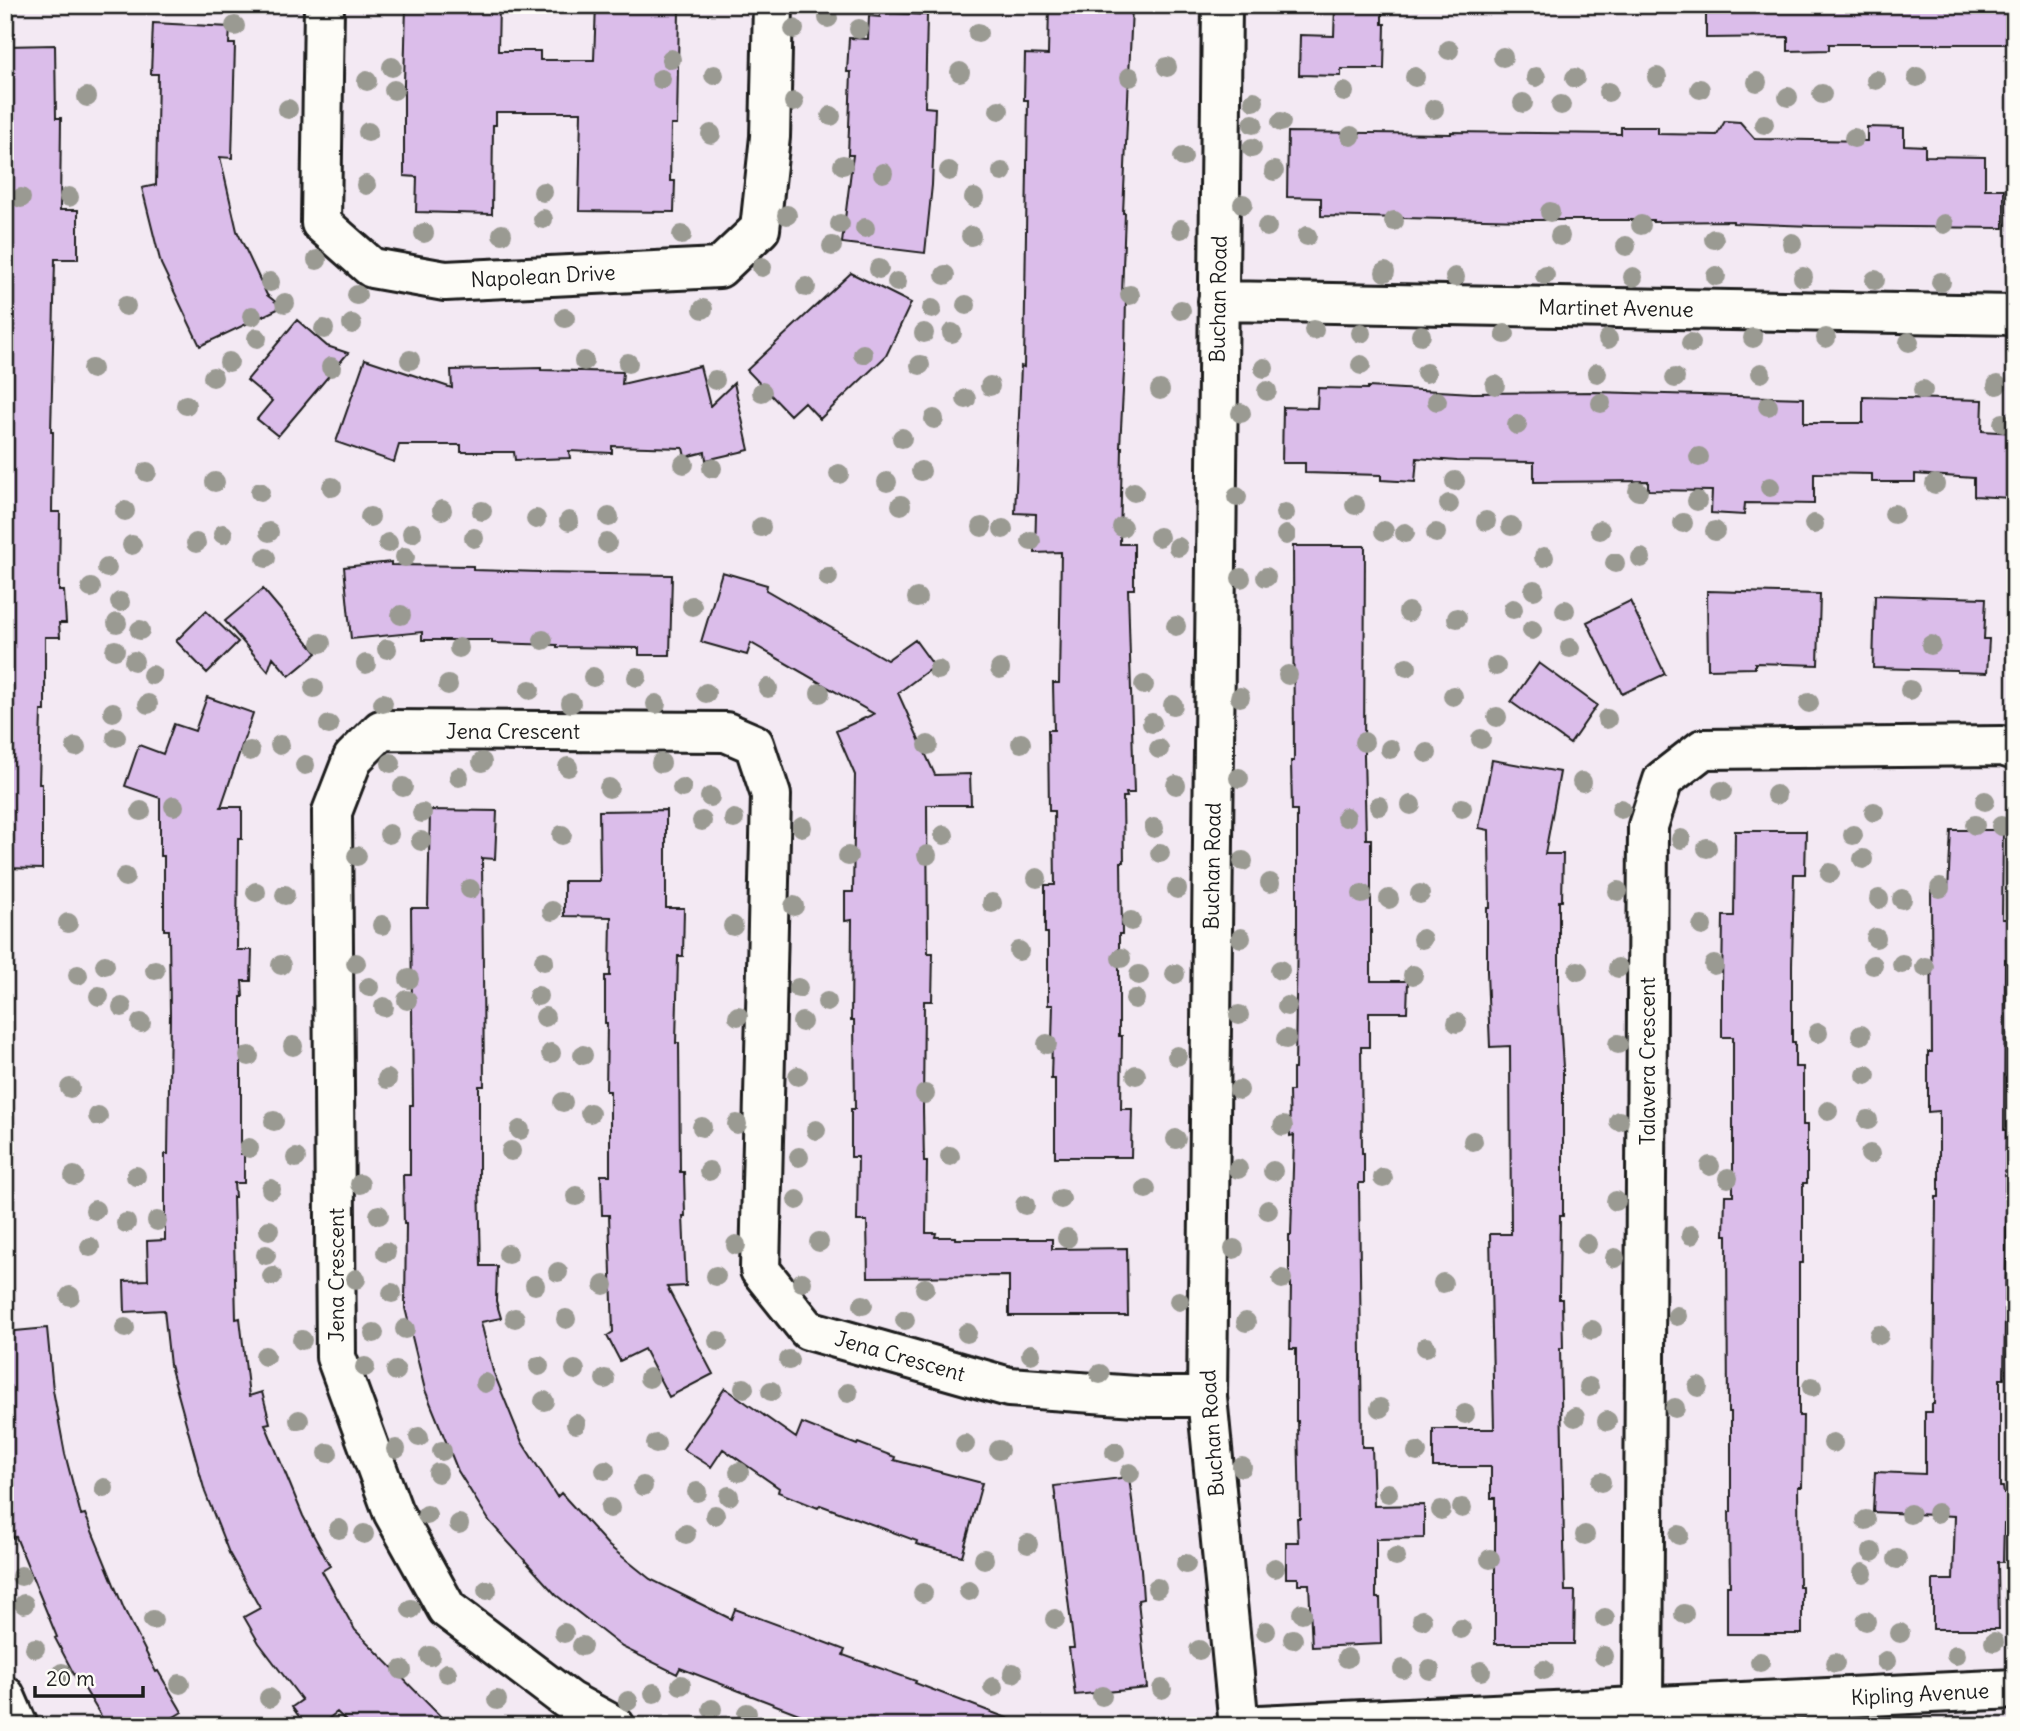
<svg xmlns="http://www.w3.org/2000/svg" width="2020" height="1731" viewBox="0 0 2020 1731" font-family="Delius,sans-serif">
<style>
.building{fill:#dbbdea;stroke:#1c1c1c;stroke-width:2}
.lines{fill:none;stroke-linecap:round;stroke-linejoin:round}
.minor-casing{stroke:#1c1c1c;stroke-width:44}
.tertiary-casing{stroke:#1c1c1c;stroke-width:44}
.minor{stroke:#fdfcf7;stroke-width:38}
.tertiary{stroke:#fdfcf7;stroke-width:38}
.tree{fill:#9a9a92}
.labels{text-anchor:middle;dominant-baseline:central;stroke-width:5;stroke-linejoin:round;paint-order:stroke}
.street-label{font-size:21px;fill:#1c1c1c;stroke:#fdfcf7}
</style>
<rect width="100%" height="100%" fill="#f3e9f3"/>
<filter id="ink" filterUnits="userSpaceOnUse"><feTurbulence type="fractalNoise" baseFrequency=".0143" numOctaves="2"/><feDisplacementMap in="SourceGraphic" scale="14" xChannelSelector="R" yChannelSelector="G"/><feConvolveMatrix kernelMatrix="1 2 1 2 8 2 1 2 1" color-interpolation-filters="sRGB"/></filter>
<g filter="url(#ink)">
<path class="building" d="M406,5H499L498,51H540V60H594L596,5H653V8L679,9L677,125H671L670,181H675L674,212L579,211L581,112H496V125H493L492,214L416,212L417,177L404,176V84Z
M1049,5L1132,7L1123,213H1125L1122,295H1126L1125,353L1120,447H1122L1120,544H1134V589H1128L1134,793H1126L1127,797H1123L1124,862H1121L1122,934H1119V1036H1122L1121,1109H1132L1131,1157H1055V1079H1051L1053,1005H1048V933H1045V885H1055L1054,811H1049L1048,730H1054L1053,683H1059L1061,552L1035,553L1036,514L1015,513L1021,366L1024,367L1028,100H1024L1025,54L1048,55Z
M1706,5H2015V44H1829V50L1788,51V37L1706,38Z
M1335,6L1382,7V24H1385L1384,69H1341V76L1299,75L1300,35L1334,36Z
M880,12L927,15L925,107L935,108L932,185L925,253L842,243L853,155H848L851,72H847L849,38L868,39L869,16L880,17Z
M153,23L230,27L229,44H235L232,158L220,157L237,231L267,295L282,307L200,346L161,264L142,188L156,185L158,74H151Z
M55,45L56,118H61L60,210H78V259H55L51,432H53L52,512H60L59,591H64L66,623H59L60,637H45V711H41L39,784H42V869L5,868V46Z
M1725,121L1740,122L1755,139L1867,141V127L1904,128V145L1925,146V156L1985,157V189H2004V228L1813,226L1733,223V221L1653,222V220H1525L1444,218V219L1321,216V198L1287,197L1288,132L1451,134V132L1621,134V127H1658V134L1717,135Z
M851,273L911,303L886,356L820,419L804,402L790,415L747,370Z
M297,320L327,346L348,353L278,436L257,419L272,401L247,380Z
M365,359L452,388L451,370L541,368V370L623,372L622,384L700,366L710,406L734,383L749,450L706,460L705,452L685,457L683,448L612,446V453L569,451L570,458L515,460L514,452H461V445H399L394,462L336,442Z
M1368,387L1473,393L1595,392L1804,398V423H1863V397L1983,400L1982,431L2015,433L2012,498L1974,496V478L1915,474V482H1872V474L1814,473V504L1745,503L1744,515L1711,513L1712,491L1648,490V481L1534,482V462L1457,461L1417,458L1415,482L1381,480V475L1305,473V463H1282L1283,407L1317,408L1318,388L1368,389Z
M1293,546H1365L1364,755L1366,839H1371V981H1408L1407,1012H1369V1047H1361L1362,1153H1364V1183H1359L1362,1447H1372L1374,1506L1424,1505V1538L1376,1539V1598H1380L1381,1644L1312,1647L1309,1584H1298V1578H1286V1542H1298L1297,1518H1300L1298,1421H1296V1349H1290L1291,1283H1289V1235H1291L1294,1135L1290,1136L1289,1091H1293V1069H1295L1297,924V810H1292L1291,761H1294Z
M391,562V565L473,566V570L540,572V573L672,575L670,655H639V648L557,647V645L492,643V640H422V632L351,639L344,567Z
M722,572L767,585L766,590L887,660L915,640L934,666L898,693L935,775L970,774L971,805H927L928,953H933L932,1001H924L923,1109L924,1162H927L926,1233H936L935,1237H955V1239H1052V1249L1127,1248L1128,1316H1009V1276L868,1277L867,1221H857L858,1157H851V1109H855L854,1020H851L852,920L845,921V892H853L855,775L836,731L874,714L751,643L747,655L701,642Z
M263,589L317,653L289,676L273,657L268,671L225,621Z
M1707,591L1820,594L1818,665L1755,663V668L1708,669Z
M1875,595L1986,598L1984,639H1989L1987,673L1957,672V670L1873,668Z
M1630,601L1665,674L1622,694L1587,622Z
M206,611L238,642L207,673L176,641Z
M1539,663L1597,705L1570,744L1511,702Z
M207,697L253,713L221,807H242V839H238L237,950H252L251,981H242L243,997H241V1154H244V1183H234L235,1197H233L236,1319L240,1318L249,1396L262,1392L270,1423L265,1424L303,1516L330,1566L322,1571L355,1630L450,1726H351L337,1712L319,1726H306L292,1707L302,1700L259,1643L244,1617L260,1608L229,1553L205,1492L170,1365L164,1310L125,1312L124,1281L148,1280L147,1241L165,1240V1154H168L170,1015L169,930H164V856H160V798L125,786L139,745L163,754L174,724L195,731Z
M1492,760L1560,772L1545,854H1563L1562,901H1559V1001L1563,1068V1216H1560L1559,1299H1562L1563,1348H1560L1565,1591H1575L1574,1644H1495V1498H1491V1467H1433V1429H1494L1490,1234H1511L1510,1046L1490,1047L1487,972V908H1490L1489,830L1479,828Z
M430,810L497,811L495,859L482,858L484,1086H479V1180L481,1266H497L496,1301L501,1318L481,1322L493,1371L522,1442L557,1497L561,1493L609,1546L650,1579L731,1619L735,1609L800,1633L845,1650L843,1655L916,1681L915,1683L1020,1723V1726H830L680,1668L677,1674L622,1647L556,1595L490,1522L458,1471L425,1390L405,1308L406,1224H404L403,1175H410V1105H413L411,908H428Z
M666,810V908H684L683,956H678L676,1043H679L680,1172H684L685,1216H683L686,1286L667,1287L713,1374L669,1397L644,1349L620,1361L607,1336L613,1332L609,1215H602L601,1175H610V1091H606L607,1023H605V976H610L611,917L564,916V881H600L599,811Z
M1951,830H2003L2002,919H2009V960L2005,959L2004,1130H2006L2005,1198H2007L2004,1379H2000V1487H2003L2004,1494H2011L2010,1524H2004L2003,1562H1998L1999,1629H1933V1580H1953L1955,1516L1873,1512L1875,1472L1925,1474V1412H1932V1404H1934L1936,1197H1939V1111L1928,1112V1052H1932L1931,891H1948Z
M1735,831H1806L1805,874H1794L1792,965V1042H1795V1067H1803V1125H1807V1183H1803V1263H1799V1416H1803L1802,1487H1798L1799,1586H1802V1634H1727V1586H1730L1729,1512H1731V1412H1728L1727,1235H1724L1725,1195H1733V1037H1722V989L1723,916H1734Z
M47,1328L53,1390L65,1454L81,1515L85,1514L124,1609L156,1672L158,1671L182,1712L159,1726H107L80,1681L78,1682L55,1638L57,1637L16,1537L13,1538L5,1512V1332Z
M725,1388L796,1438L802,1423L857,1445L858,1443L895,1457L894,1460L982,1483L962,1556L916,1544L917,1541L820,1505L818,1508L778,1492L779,1488L723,1449L711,1467L683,1449Z
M1129,1477L1141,1569L1143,1599L1138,1600L1147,1688L1075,1695L1069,1648H1074L1054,1486Z"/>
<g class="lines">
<g class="minor-casing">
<path id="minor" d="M324,5L321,223L372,268L445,281L719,268L760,229L770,137L773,5
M1222,5L1207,1397L1239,1726
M1218,301L2015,315
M1643,1708L1648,826L1663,780L1703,749L2002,746L2015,750
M615,1726L569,1701L447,1609L393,1512L336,1357L332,812L353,758L381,730L726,732L754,744L771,795L760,1270L808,1330L1009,1387L1150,1397H1207
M1238,1726L2015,1689"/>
</g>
<g class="tertiary-casing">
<path id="tertiary" d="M5,1696L18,1726"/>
</g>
<use href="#minor" class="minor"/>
<use href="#tertiary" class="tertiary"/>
</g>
<g class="tree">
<circle cx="828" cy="18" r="10"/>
<circle cx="235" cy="26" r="10"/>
<circle cx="794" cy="29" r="10"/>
<circle cx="859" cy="29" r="10"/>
<circle cx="978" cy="33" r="10"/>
<circle cx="1449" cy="50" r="10"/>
<circle cx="1503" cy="57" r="10"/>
<circle cx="671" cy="59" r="10"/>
<circle cx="392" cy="67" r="10"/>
<circle cx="1167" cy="67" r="10"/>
<circle cx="960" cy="72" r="10"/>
<circle cx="714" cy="75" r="10"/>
<circle cx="1130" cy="77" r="10"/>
<circle cx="1415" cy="77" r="10"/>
<circle cx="1536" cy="77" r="10"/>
<circle cx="1657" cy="77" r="10"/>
<circle cx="1917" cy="77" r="10"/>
<circle cx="1575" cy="78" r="10"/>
<circle cx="661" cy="79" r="10"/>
<circle cx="1876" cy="80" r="10"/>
<circle cx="367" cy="81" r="10"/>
<circle cx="1757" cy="82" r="10"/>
<circle cx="1700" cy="89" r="10"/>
<circle cx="394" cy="90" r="10"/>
<circle cx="1344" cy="92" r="10"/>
<circle cx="1608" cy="92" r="10"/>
<circle cx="1822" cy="94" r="10"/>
<circle cx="87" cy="97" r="10"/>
<circle cx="1788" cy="97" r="10"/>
<circle cx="1254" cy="101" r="10"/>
<circle cx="794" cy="102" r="10"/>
<circle cx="1523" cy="103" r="10"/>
<circle cx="1561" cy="105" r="10"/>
<circle cx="288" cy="109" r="10"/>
<circle cx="1434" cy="109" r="10"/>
<circle cx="999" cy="110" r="10"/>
<circle cx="831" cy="116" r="10"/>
<circle cx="1281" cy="122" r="10"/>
<circle cx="1253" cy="124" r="10"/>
<circle cx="1764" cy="124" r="10"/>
<circle cx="368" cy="132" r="10"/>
<circle cx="711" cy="134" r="10"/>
<circle cx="1351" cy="136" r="10"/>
<circle cx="1854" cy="138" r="10"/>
<circle cx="1252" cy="148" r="10"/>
<circle cx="1183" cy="157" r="10"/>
<circle cx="843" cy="165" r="10"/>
<circle cx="949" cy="171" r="10"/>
<circle cx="1274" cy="171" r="10"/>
<circle cx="1002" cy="172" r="10"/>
<circle cx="883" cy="173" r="10"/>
<circle cx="366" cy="185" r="10"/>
<circle cx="543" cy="192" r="10"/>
<circle cx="69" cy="197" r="10"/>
<circle cx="21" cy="198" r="10"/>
<circle cx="974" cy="198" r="10"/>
<circle cx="1243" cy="204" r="10"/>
<circle cx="1550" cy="212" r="10"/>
<circle cx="787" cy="215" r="10"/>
<circle cx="543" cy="219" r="10"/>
<circle cx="1394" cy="221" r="10"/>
<circle cx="840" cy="224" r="10"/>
<circle cx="1944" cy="224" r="10"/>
<circle cx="1641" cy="225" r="10"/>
<circle cx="1267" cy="227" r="10"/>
<circle cx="865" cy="228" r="10"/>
<circle cx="1181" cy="229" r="10"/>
<circle cx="424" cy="233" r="10"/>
<circle cx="502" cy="234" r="10"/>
<circle cx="682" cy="235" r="10"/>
<circle cx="971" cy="236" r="10"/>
<circle cx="1307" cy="236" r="10"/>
<circle cx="1560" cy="236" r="10"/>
<circle cx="1714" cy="239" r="10"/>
<circle cx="1792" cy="243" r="10"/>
<circle cx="832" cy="246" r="10"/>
<circle cx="1626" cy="246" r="10"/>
<circle cx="317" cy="260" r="10"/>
<circle cx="762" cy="267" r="10"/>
<circle cx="879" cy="269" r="10"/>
<circle cx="1385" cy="272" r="10"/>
<circle cx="945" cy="275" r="10"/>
<circle cx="1545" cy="275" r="10"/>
<circle cx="1716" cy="276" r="10"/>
<circle cx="1455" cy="277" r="10"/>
<circle cx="1633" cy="277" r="10"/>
<circle cx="1803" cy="277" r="10"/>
<circle cx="1875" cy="280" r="10"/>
<circle cx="270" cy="282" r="10"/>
<circle cx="897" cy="282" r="10"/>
<circle cx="1941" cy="282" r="10"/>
<circle cx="806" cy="287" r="10"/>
<circle cx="357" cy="295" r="10"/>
<circle cx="1130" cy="295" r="10"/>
<circle cx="285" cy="303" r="10"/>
<circle cx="966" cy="305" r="10"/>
<circle cx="126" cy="306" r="10"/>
<circle cx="703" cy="309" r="10"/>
<circle cx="932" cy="309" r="10"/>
<circle cx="1181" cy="310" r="10"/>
<circle cx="252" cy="316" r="10"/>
<circle cx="565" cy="318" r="10"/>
<circle cx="352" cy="324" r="10"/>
<circle cx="324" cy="329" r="10"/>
<circle cx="1314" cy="330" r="10"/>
<circle cx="924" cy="333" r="10"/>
<circle cx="952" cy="333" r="10"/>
<circle cx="1361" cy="333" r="10"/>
<circle cx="1505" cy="334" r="10"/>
<circle cx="1421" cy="335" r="10"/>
<circle cx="257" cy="338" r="10"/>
<circle cx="1753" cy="338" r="10"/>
<circle cx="1826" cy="338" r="10"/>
<circle cx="1608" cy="339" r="10"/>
<circle cx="1909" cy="342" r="10"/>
<circle cx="1691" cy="343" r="10"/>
<circle cx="863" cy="354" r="10"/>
<circle cx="410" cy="360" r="10"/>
<circle cx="584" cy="361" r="10"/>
<circle cx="229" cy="362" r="10"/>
<circle cx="628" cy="363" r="10"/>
<circle cx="920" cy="365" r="10"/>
<circle cx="1361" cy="365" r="10"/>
<circle cx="331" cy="367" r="10"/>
<circle cx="1264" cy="368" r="10"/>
<circle cx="92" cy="369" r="10"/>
<circle cx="1426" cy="373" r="10"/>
<circle cx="1597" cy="373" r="10"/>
<circle cx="1761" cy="373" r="10"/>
<circle cx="213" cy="377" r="10"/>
<circle cx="1675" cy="378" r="10"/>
<circle cx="715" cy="380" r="10"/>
<circle cx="1495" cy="385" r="10"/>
<circle cx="1997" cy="385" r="10"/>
<circle cx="990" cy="386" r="10"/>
<circle cx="1160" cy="390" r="10"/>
<circle cx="1923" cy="390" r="10"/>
<circle cx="1267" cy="391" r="10"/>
<circle cx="762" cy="392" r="10"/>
<circle cx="966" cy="399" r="10"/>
<circle cx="1437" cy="401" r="10"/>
<circle cx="1601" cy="403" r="10"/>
<circle cx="186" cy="405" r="10"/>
<circle cx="1768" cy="406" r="10"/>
<circle cx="1241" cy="413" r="10"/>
<circle cx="934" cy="419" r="10"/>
<circle cx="2003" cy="423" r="10"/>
<circle cx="1517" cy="425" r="10"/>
<circle cx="902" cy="438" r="10"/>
<circle cx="1699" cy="457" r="10"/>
<circle cx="684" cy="464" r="10"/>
<circle cx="712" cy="468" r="10"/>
<circle cx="921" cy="471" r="10"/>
<circle cx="147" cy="472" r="10"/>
<circle cx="839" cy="474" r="10"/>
<circle cx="1455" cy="481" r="10"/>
<circle cx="215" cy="482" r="10"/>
<circle cx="887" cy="482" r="10"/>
<circle cx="1935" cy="484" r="10"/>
<circle cx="332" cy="487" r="10"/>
<circle cx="1770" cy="487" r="10"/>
<circle cx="1638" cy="491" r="10"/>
<circle cx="260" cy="492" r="10"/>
<circle cx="1134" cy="492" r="10"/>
<circle cx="1237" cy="497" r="10"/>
<circle cx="1697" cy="501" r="10"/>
<circle cx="1449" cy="504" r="10"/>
<circle cx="901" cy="505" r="10"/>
<circle cx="1355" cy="505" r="10"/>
<circle cx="442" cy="510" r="10"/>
<circle cx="125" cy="511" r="10"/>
<circle cx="482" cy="511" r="10"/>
<circle cx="1285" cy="513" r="10"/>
<circle cx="1894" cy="514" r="10"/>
<circle cx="370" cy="517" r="10"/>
<circle cx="609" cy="517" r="10"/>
<circle cx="536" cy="519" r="10"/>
<circle cx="569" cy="521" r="10"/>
<circle cx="1486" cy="521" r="10"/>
<circle cx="1683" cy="523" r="10"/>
<circle cx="1814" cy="524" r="10"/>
<circle cx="1511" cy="526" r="10"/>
<circle cx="761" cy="527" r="10"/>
<circle cx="982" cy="527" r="10"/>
<circle cx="1122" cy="527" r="10"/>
<circle cx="1003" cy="529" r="10"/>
<circle cx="1600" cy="530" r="10"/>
<circle cx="1384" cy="531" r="10"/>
<circle cx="1715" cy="531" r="10"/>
<circle cx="269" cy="532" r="10"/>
<circle cx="412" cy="533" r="10"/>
<circle cx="1405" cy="533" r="10"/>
<circle cx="1436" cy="533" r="10"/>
<circle cx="223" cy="534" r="10"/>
<circle cx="1286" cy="535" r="10"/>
<circle cx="1159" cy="537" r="10"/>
<circle cx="474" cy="538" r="10"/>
<circle cx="1031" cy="541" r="10"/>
<circle cx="196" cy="543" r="10"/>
<circle cx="388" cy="543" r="10"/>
<circle cx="607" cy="543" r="10"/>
<circle cx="132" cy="545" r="10"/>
<circle cx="1178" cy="547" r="10"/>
<circle cx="405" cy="557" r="10"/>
<circle cx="1544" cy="557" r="10"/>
<circle cx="266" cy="558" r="10"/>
<circle cx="1641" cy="558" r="10"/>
<circle cx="1615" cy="563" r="10"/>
<circle cx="107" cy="568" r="10"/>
<circle cx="828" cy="577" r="10"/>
<circle cx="1266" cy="577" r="10"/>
<circle cx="1241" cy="578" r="10"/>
<circle cx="91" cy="588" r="10"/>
<circle cx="1534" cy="590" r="10"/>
<circle cx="917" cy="598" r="10"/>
<circle cx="120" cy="602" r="10"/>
<circle cx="692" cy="606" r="10"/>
<circle cx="1513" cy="609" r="10"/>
<circle cx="1565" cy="610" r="10"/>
<circle cx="1408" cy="612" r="10"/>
<circle cx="401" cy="615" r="10"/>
<circle cx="1457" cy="618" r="10"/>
<circle cx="117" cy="623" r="10"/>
<circle cx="1176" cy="626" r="10"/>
<circle cx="140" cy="630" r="10"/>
<circle cx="1532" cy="630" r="10"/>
<circle cx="543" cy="640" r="10"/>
<circle cx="321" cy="643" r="10"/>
<circle cx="1931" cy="645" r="10"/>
<circle cx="459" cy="648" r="10"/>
<circle cx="1570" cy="648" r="10"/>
<circle cx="387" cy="649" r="10"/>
<circle cx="115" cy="650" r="10"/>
<circle cx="134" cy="661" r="10"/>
<circle cx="366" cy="664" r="10"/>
<circle cx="1496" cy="666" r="10"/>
<circle cx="1407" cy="667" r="10"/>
<circle cx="1000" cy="669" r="10"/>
<circle cx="938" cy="670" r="10"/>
<circle cx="152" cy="675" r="10"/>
<circle cx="1288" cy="675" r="10"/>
<circle cx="593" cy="677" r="10"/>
<circle cx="637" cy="677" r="10"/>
<circle cx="448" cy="685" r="10"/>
<circle cx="1144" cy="685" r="10"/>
<circle cx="314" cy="688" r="10"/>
<circle cx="768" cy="688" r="10"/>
<circle cx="530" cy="690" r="10"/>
<circle cx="1910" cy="690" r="10"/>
<circle cx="706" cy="693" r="10"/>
<circle cx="820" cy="693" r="10"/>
<circle cx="1453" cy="696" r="10"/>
<circle cx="1240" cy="697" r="10"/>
<circle cx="383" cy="703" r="10"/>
<circle cx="571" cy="703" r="10"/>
<circle cx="1809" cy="703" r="10"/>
<circle cx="148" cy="704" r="10"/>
<circle cx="656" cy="704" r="10"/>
<circle cx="1173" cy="705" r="10"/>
<circle cx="113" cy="712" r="10"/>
<circle cx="1497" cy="717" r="10"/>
<circle cx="1607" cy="719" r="10"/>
<circle cx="1152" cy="723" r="10"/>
<circle cx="329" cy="725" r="10"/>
<circle cx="116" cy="737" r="10"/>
<circle cx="1481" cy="739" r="10"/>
<circle cx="1364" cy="742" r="10"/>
<circle cx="1021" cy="743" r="10"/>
<circle cx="280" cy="745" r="10"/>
<circle cx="928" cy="745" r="10"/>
<circle cx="76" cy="747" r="10"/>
<circle cx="1159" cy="749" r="10"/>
<circle cx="1390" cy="749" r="10"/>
<circle cx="250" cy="751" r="10"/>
<circle cx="1427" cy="753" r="10"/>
<circle cx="482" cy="762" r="10"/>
<circle cx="391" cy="763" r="10"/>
<circle cx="661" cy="763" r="10"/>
<circle cx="305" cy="765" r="10"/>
<circle cx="568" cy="767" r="10"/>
<circle cx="459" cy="777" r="10"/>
<circle cx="1239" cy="778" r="10"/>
<circle cx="1582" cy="782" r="10"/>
<circle cx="1176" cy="785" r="10"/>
<circle cx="403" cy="787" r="10"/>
<circle cx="609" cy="788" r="10"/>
<circle cx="682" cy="788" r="10"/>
<circle cx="1722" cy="791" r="10"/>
<circle cx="1776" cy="795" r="10"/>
<circle cx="710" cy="797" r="10"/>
<circle cx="1985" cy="801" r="10"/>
<circle cx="1411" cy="805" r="10"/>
<circle cx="174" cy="806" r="10"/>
<circle cx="1379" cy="806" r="10"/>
<circle cx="1462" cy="808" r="10"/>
<circle cx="1621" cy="809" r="10"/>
<circle cx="141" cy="811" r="10"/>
<circle cx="1874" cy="812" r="10"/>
<circle cx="422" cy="813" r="10"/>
<circle cx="1346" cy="817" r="10"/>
<circle cx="734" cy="819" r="10"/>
<circle cx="702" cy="821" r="10"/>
<circle cx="1975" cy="825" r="10"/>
<circle cx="2001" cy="826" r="10"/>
<circle cx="802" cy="827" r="10"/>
<circle cx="1154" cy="828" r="10"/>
<circle cx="389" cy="834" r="10"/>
<circle cx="562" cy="835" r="10"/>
<circle cx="944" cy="835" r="10"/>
<circle cx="1853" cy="835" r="10"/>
<circle cx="1681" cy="839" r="10"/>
<circle cx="421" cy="841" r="10"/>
<circle cx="1707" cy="848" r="10"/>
<circle cx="1160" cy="853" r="10"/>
<circle cx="927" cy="855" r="10"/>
<circle cx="357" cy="856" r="10"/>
<circle cx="848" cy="856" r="10"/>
<circle cx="1863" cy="859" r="10"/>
<circle cx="1243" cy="861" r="10"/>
<circle cx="1830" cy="873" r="10"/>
<circle cx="125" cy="877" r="10"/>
<circle cx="1037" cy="878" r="10"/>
<circle cx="1270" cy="883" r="10"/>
<circle cx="1940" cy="888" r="10"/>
<circle cx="470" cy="889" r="10"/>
<circle cx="1177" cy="889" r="10"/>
<circle cx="1618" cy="891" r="10"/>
<circle cx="256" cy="892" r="10"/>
<circle cx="1362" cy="894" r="10"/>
<circle cx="1420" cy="894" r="10"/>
<circle cx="285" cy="895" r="10"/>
<circle cx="1389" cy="899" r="10"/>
<circle cx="1879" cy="899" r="10"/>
<circle cx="1902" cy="899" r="10"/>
<circle cx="992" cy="903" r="10"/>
<circle cx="794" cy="906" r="10"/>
<circle cx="552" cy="911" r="10"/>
<circle cx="1131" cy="921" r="10"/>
<circle cx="68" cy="923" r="10"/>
<circle cx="382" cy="925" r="10"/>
<circle cx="733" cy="926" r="10"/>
<circle cx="1702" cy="926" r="10"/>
<circle cx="1241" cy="938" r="10"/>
<circle cx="1876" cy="938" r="10"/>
<circle cx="1422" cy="939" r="10"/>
<circle cx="1019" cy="951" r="10"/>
<circle cx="1121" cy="958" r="10"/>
<circle cx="544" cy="961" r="10"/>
<circle cx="356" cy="963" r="10"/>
<circle cx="1902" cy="964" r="10"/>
<circle cx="105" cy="965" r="10"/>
<circle cx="281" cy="965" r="10"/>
<circle cx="1714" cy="965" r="10"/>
<circle cx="1873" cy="965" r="10"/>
<circle cx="1925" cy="967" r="10"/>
<circle cx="1618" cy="968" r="10"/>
<circle cx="155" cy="970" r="10"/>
<circle cx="1280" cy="970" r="10"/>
<circle cx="1578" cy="971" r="10"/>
<circle cx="1175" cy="974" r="10"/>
<circle cx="78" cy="975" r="10"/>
<circle cx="1139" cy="975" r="10"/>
<circle cx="1413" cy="975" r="10"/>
<circle cx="409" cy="979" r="10"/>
<circle cx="369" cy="987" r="10"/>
<circle cx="798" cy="988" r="10"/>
<circle cx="99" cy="996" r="10"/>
<circle cx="538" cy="996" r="10"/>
<circle cx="1135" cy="999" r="10"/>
<circle cx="407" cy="1000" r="10"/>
<circle cx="827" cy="1002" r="10"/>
<circle cx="1287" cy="1006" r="10"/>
<circle cx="122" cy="1007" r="10"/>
<circle cx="384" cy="1007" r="10"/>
<circle cx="1239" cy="1015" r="10"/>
<circle cx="738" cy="1016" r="10"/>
<circle cx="545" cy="1017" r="10"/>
<circle cx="802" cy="1022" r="10"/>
<circle cx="141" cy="1023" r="10"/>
<circle cx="1457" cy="1023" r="10"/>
<circle cx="1818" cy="1033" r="10"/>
<circle cx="1861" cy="1035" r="10"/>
<circle cx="1286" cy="1039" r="10"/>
<circle cx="1047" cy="1044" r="10"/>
<circle cx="1618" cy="1044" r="10"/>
<circle cx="293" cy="1046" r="10"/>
<circle cx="551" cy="1053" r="10"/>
<circle cx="583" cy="1055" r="10"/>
<circle cx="249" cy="1056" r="10"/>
<circle cx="1177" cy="1056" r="10"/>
<circle cx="1136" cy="1075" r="10"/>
<circle cx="1866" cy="1075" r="10"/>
<circle cx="798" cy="1076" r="10"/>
<circle cx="387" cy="1079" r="10"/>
<circle cx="70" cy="1088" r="10"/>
<circle cx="1239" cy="1090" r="10"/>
<circle cx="925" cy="1094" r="10"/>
<circle cx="563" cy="1102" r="10"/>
<circle cx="1828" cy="1111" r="10"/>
<circle cx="590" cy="1113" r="10"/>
<circle cx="98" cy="1116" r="10"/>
<circle cx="1868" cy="1120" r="10"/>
<circle cx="274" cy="1121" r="10"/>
<circle cx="1619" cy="1121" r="10"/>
<circle cx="737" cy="1124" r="10"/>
<circle cx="1283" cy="1126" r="10"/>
<circle cx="702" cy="1127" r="10"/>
<circle cx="520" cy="1130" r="10"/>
<circle cx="816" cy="1130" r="10"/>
<circle cx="1176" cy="1139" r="10"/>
<circle cx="1473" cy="1141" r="10"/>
<circle cx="249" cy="1148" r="10"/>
<circle cx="511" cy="1151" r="10"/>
<circle cx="1870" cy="1154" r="10"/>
<circle cx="950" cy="1156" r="10"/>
<circle cx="799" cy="1157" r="10"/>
<circle cx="296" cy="1158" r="10"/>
<circle cx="1710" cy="1166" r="10"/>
<circle cx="1238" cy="1169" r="10"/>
<circle cx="709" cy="1171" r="10"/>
<circle cx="1273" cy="1171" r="10"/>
<circle cx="74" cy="1176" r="10"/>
<circle cx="136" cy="1176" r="10"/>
<circle cx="1383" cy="1178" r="10"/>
<circle cx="1728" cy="1178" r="10"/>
<circle cx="360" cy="1184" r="10"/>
<circle cx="271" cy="1189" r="10"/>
<circle cx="1146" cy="1189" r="10"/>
<circle cx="576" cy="1196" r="10"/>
<circle cx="1061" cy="1199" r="10"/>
<circle cx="797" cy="1200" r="10"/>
<circle cx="1616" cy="1201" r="10"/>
<circle cx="1025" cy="1205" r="10"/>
<circle cx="95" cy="1210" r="10"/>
<circle cx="1268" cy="1210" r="10"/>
<circle cx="379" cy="1215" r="10"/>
<circle cx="157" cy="1221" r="10"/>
<circle cx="126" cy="1223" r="10"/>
<circle cx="269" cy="1230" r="10"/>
<circle cx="1691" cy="1235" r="10"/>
<circle cx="1067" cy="1238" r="10"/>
<circle cx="819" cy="1242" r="10"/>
<circle cx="1587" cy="1244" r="10"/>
<circle cx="736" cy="1245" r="10"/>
<circle cx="90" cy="1247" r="10"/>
<circle cx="1234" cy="1249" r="10"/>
<circle cx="386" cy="1252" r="10"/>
<circle cx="508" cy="1254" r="10"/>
<circle cx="266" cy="1255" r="10"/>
<circle cx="1615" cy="1258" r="10"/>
<circle cx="558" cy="1272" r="10"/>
<circle cx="272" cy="1276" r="10"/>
<circle cx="716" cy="1276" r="10"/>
<circle cx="356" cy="1279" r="10"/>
<circle cx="1282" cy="1279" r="10"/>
<circle cx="802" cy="1282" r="10"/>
<circle cx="1443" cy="1283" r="10"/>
<circle cx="535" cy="1285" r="10"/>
<circle cx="604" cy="1285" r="10"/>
<circle cx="925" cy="1288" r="10"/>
<circle cx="392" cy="1293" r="10"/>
<circle cx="70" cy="1296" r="10"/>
<circle cx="1179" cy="1301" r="10"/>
<circle cx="863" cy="1305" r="10"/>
<circle cx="1677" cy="1316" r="10"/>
<circle cx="515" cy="1318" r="10"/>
<circle cx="566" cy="1319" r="10"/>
<circle cx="905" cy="1320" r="10"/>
<circle cx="1246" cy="1322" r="10"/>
<circle cx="125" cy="1328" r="10"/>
<circle cx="405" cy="1329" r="10"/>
<circle cx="1592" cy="1330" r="10"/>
<circle cx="374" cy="1333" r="10"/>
<circle cx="967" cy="1333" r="10"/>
<circle cx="1879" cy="1335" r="10"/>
<circle cx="302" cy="1340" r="10"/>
<circle cx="718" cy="1341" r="10"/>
<circle cx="1426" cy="1347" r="10"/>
<circle cx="1031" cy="1354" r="10"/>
<circle cx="265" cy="1356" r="10"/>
<circle cx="789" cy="1360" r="10"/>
<circle cx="539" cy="1366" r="10"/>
<circle cx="365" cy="1367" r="10"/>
<circle cx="575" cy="1370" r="10"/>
<circle cx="396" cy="1371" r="10"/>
<circle cx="1100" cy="1374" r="10"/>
<circle cx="649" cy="1378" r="10"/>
<circle cx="605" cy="1379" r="10"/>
<circle cx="485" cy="1383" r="10"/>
<circle cx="1589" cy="1387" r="10"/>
<circle cx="1698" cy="1387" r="10"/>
<circle cx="1812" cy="1387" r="10"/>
<circle cx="744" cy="1388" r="10"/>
<circle cx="771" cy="1391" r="10"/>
<circle cx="848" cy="1393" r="10"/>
<circle cx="544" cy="1401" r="10"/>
<circle cx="1380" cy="1408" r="10"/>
<circle cx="1675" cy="1408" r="10"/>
<circle cx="1465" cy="1414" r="10"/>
<circle cx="1575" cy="1417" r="10"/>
<circle cx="299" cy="1420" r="10"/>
<circle cx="1607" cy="1421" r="10"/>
<circle cx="576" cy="1424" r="10"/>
<circle cx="419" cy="1437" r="10"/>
<circle cx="1833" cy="1443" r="10"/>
<circle cx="656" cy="1444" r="10"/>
<circle cx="965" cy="1444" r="10"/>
<circle cx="396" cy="1449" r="10"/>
<circle cx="999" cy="1450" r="10"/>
<circle cx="442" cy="1451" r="10"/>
<circle cx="1115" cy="1452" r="10"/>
<circle cx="1417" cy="1452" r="10"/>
<circle cx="328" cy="1453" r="10"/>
<circle cx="1242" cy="1467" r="10"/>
<circle cx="605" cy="1470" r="10"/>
<circle cx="739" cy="1472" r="10"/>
<circle cx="438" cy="1473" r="10"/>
<circle cx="1130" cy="1473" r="10"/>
<circle cx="1601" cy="1482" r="10"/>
<circle cx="643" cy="1486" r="10"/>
<circle cx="104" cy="1488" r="10"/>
<circle cx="697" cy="1492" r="10"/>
<circle cx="1388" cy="1493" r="10"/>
<circle cx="729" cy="1496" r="10"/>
<circle cx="610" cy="1508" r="10"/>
<circle cx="1462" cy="1508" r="10"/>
<circle cx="1441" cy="1510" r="10"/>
<circle cx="1937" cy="1513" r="10"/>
<circle cx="1910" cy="1514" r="10"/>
<circle cx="427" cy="1515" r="10"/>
<circle cx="715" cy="1515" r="10"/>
<circle cx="1866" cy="1520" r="10"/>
<circle cx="459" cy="1524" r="10"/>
<circle cx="339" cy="1529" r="10"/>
<circle cx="364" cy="1534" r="10"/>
<circle cx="686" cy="1534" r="10"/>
<circle cx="1585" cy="1535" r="10"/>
<circle cx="1679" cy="1535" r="10"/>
<circle cx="1028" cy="1544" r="10"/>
<circle cx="1872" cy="1552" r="10"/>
<circle cx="1396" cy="1557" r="10"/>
<circle cx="984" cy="1559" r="10"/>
<circle cx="1490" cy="1559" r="10"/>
<circle cx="1897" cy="1559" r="10"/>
<circle cx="1186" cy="1564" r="10"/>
<circle cx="1275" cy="1568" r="10"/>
<circle cx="1863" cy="1573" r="10"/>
<circle cx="21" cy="1576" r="10"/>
<circle cx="1157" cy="1588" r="10"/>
<circle cx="487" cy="1590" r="10"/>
<circle cx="969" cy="1591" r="10"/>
<circle cx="923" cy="1593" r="10"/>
<circle cx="24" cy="1604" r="10"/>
<circle cx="411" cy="1609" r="10"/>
<circle cx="1302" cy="1613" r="10"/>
<circle cx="1684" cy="1614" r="10"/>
<circle cx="1605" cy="1618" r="10"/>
<circle cx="1055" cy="1619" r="10"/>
<circle cx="153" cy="1620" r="10"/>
<circle cx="1422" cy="1620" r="10"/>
<circle cx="1866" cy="1621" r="10"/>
<circle cx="1461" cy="1629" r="10"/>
<circle cx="1266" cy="1631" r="10"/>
<circle cx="564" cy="1633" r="10"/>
<circle cx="1900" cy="1633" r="10"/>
<circle cx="1293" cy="1639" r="10"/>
<circle cx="1994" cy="1642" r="10"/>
<circle cx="582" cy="1646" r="10"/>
<circle cx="35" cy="1648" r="10"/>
<circle cx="1199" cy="1650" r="10"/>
<circle cx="1956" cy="1655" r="10"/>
<circle cx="430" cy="1656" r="10"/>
<circle cx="1604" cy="1656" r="10"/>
<circle cx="1347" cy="1658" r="10"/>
<circle cx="1886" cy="1661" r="10"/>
<circle cx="1760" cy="1662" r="10"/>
<circle cx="1835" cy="1663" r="10"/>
<circle cx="1403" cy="1669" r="10"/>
<circle cx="402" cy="1670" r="10"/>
<circle cx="1430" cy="1670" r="10"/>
<circle cx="1544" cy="1670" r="10"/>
<circle cx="1481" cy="1671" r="10"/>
<circle cx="62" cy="1673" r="10"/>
<circle cx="447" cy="1673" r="10"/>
<circle cx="1013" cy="1673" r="10"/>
<circle cx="180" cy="1684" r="10"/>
<circle cx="681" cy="1685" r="10"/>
<circle cx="993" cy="1687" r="10"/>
<circle cx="1162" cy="1689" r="10"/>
<circle cx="654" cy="1693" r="10"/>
<circle cx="1102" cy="1696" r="10"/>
<circle cx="269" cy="1698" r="10"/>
<circle cx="497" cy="1700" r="10"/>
<circle cx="628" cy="1701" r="10"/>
<circle cx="712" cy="1709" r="10"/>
<circle cx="747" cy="1713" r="10"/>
</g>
</g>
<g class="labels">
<g class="street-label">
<text transform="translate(543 276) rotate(-3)">Napolean Drive</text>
<text transform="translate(1218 299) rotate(-89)">Buchan Road</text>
<text transform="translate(1616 308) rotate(1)">Martinet Avenue</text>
<text x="513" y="731">Jena Crescent</text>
<text transform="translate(1212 866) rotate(-89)">Buchan Road</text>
<text transform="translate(1647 1061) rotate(-90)">Talavera Crescent</text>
<text transform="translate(336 1275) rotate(-90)">Jena Crescent</text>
<text transform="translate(900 1356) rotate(16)">Jena Crescent</text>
<text transform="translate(1212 1433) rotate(-94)">Buchan Road</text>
<text transform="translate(1920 1694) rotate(-3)">Kipling Avenue</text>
</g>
</g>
<rect width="2020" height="1731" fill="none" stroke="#fdfcf7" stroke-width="28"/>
<rect x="14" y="14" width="1992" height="1703" fill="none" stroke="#1c1c1c" stroke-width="2.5" filter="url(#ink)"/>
<path d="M35 1686v10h108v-10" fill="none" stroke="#1c1c1c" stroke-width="3.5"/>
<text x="46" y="1686" font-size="21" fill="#1c1c1c" stroke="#fdfcf7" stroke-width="5" paint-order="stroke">20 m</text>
</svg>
